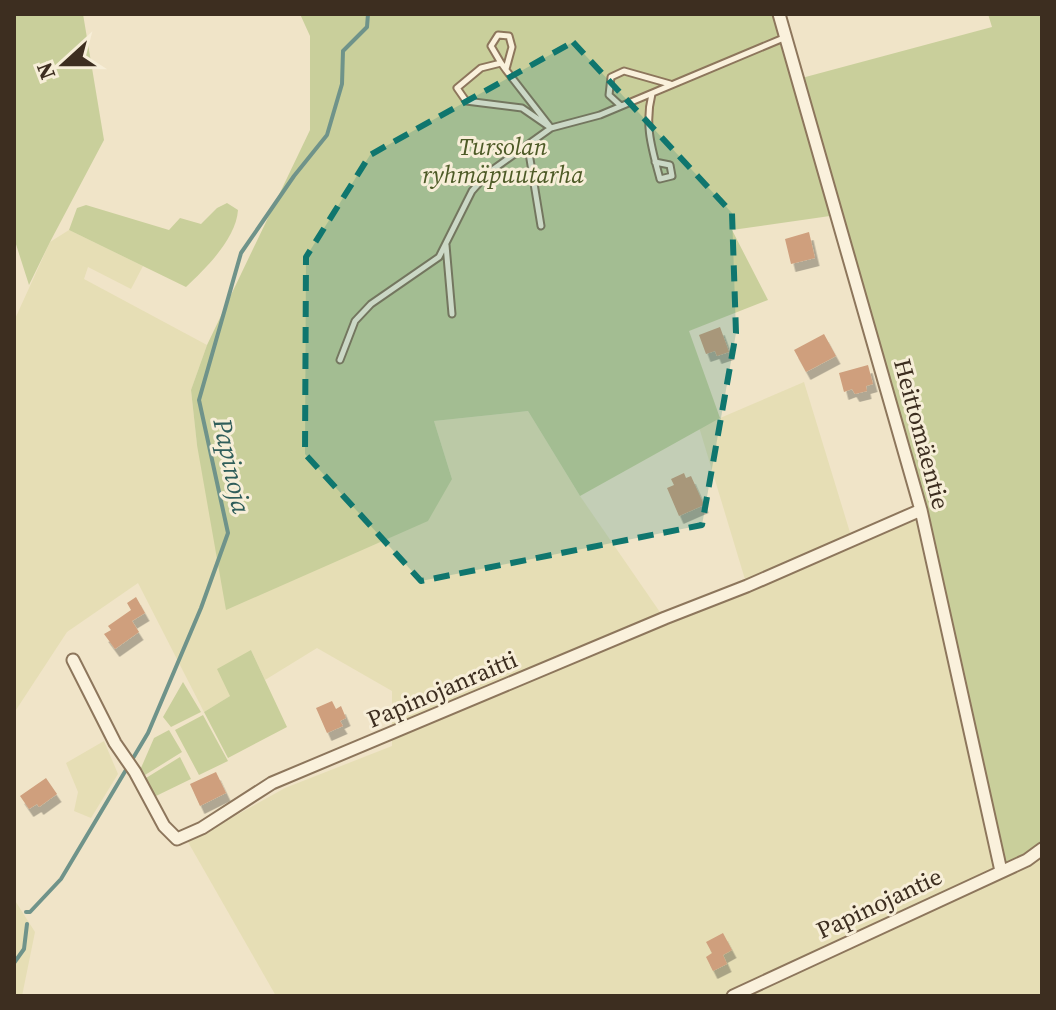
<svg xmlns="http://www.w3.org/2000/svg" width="1056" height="1010" viewBox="0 0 1056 1010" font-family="'Source Serif 4',serif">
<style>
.farmland{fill:#e6deb5}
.green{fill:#c9cf9b}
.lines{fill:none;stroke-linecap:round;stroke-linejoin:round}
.stream{stroke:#6f938a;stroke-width:4}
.building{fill:#cf9f7d;filter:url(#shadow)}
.lane-casing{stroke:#8d765c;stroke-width:9}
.street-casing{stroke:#8d765c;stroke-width:15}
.lane{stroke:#faf1dc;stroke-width:5}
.street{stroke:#faf1dc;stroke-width:11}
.marked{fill:#0f766e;fill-opacity:0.2;stroke:#0f766e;stroke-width:6;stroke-dasharray:16 10;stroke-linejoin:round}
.labels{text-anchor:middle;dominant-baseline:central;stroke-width:6;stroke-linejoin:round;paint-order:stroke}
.park-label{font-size:24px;font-style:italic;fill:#4d5a26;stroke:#f7eed8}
.street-label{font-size:24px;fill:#3d2e20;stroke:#f7eed8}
.water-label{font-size:26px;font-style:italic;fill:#2f5d5a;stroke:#f7eed8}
</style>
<defs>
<filter id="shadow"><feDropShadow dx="4.5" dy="8" stdDeviation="0" flood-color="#0004"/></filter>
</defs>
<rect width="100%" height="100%" fill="#f0e4c8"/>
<path class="farmland" d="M69,230L143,266L131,289L88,267L84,279L207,345L191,390L197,445L452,479L434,421L528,411L580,496L664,618L747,586L699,427L804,382L852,539L921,510L1042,849V996H276L188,842L285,788L392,746V691L317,648L265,680L251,650L230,696L204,712L138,583L67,632L14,713V321L50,242Z
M104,741L118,774L91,818L74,811L78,792L66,763Z
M14,899L35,932L22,996H14Z"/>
<path class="green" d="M14,14H83L104,140L50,242L29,285L14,238Z
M300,14H777L798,79L992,27L988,14H1042V849L1001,871L921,510L837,215L732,230L768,300L689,331L720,418L580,496L528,411L434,421L452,479L428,521L226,610L197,445L191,390L207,345L310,130V36Z
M227,203L238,210C236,239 206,268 186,287L69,230L77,208L86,205L169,230L180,218L201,224L217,208Z
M251,650L287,727L228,758L204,712L230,696L217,669Z
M183,682L201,712L171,727L163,717Z
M203,715L228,761L199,775L175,730Z
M169,730L182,752L145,775L141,768L154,738Z
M180,757L191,779L156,796L146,778Z"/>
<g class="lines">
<path class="stream" d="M26,912H30L61,879L148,733L201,608L228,533L199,400L241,253L294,176L327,135L342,84L343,51L367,27L368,14
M14,963L24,949L27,924"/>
</g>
<path class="building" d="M809,232L815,258L791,264L785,239Z
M720,327L729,352L717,356L715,351L706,354L699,335Z
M824,334L836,356L806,372L794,350Z
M868,365L873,384L866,386L867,391L855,394L852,389L844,392L839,373Z
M684,473L686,478L691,476L704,505L679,516L667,488L674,485L671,479Z
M136,597L145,613L132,621L139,632L115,649L104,634L111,630L108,626L131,610L127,603Z
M332,701L336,709L341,706L346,718L340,721L343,726L327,733L316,708Z
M216,772L226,793L200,806L190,784Z
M46,778L57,794L39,807L37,804L29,809L20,796Z
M723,933L732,950L723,955L727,964L713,971L706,957L712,953L706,942Z"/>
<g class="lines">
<g class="lane-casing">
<path id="lane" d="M501,63L506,70L551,128L522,108L466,101L457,88L481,68Z
M501,63L491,46L498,35L509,36L512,47L506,69
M652,94C644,125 652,149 660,179L672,176L670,165L655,162
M621,106L609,95L611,77L624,71L670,84
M534,141L529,153L541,226
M446,245L452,314
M340,360L355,321L371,304L439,257L472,191L488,173L551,128L600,115L786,37"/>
</g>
<g class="street-casing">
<path id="street" d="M779,14L921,510L1001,871
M73,660L115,743L135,772L164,826L177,839L202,828L272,783L665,618L747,586L921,510
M733,996L1027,860L1042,849"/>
</g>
<use href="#lane" class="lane"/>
<use href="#street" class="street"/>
</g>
<path class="marked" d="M573,42L732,213L736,333L702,525L421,581L305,454L306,257L370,155Z"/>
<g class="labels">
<g class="park-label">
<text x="503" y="146">Tursolan<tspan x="503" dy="28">ryhmäpuutarha</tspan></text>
</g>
<g class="street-label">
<text transform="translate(922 434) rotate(75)">Heittomäentie</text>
<text transform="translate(442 689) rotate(-23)">Papinojanraitti</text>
<text transform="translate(879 903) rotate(-25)">Papinojantie</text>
</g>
<g class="water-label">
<text transform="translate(232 466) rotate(78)">Papinoja</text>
</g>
</g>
<rect width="1056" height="1010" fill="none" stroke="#3d2e20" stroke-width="32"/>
<g transform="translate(64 64) rotate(249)" stroke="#f7eed8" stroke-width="6" paint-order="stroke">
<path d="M0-6L14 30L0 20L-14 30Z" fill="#3d2e20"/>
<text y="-12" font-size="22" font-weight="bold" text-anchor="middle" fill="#3d2e20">N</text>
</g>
</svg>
